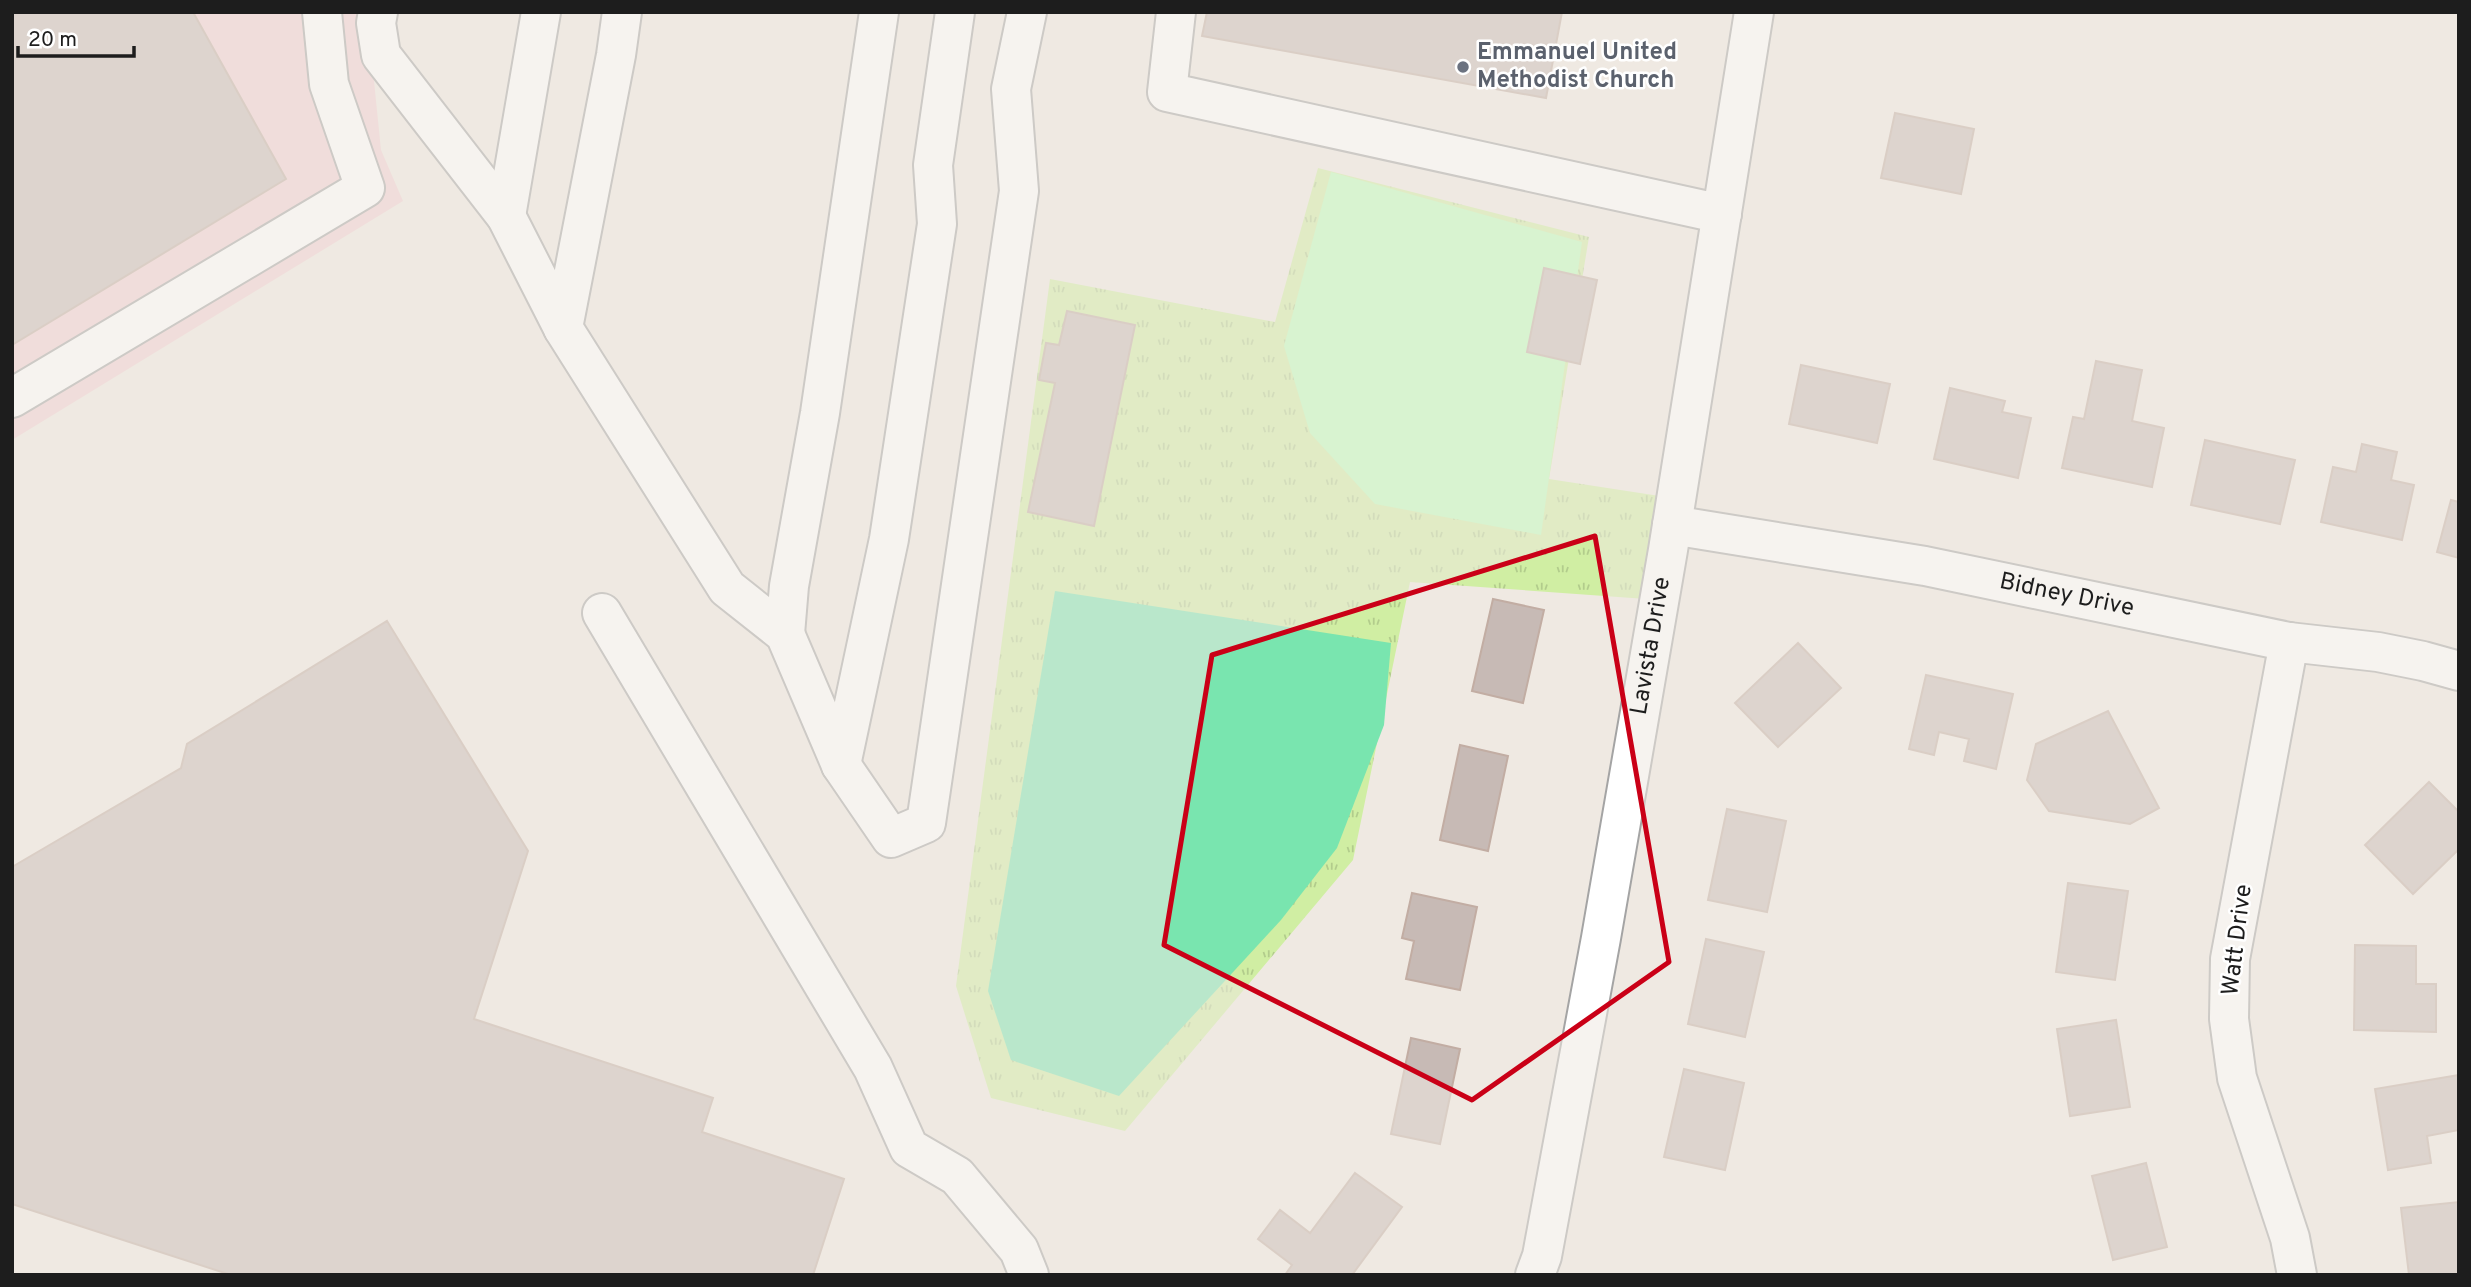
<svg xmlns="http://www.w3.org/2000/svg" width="2471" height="1287" viewBox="0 0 2471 1287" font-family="Overpass,sans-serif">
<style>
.commercial{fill:#f2cfd2}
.grass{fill:url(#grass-tufts)}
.park{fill:#bcfeba}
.pitch{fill:#79e5af}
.building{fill:#c7bab5;stroke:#c2ada3;stroke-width:2}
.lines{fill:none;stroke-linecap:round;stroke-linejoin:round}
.minor-casing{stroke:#a4a4a4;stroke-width:42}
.minor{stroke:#fff;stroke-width:38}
.marked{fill:none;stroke:#ca0017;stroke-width:5;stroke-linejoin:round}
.worship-dot{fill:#6b7280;stroke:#fff;stroke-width:2.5}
.labels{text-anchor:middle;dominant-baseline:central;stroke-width:5;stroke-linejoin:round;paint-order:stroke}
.worship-label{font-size:24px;font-weight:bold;fill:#5b616d;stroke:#fff;text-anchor:start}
.street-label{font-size:24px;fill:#1d1d1d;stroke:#fff}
</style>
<defs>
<pattern id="grass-tufts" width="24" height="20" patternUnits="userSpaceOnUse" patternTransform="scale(1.75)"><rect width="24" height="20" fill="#d0eea3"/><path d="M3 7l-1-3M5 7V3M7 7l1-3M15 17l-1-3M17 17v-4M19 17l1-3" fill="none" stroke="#b2cc8c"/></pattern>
</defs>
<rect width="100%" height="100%" fill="#efe9e2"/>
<path class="commercial" d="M12,12H367L381,150L403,201L12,440Z"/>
<path class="grass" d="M1318,168L1589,237L1549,479L1666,497L1646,599L1410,582L1353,860L1125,1131L991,1098L956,986L1050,279L1275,322Z"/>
<path class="park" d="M1331,172L1582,242L1541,535L1375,504L1310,433L1284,346Z"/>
<path class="pitch" d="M1055,591L1391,643L1384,725L1337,848L1281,920L1119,1096L1011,1060L988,991Z"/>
<path class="building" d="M12,12H193L286,179L12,345Z
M1207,12H1562L1546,98L1202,36Z
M1895,113L1974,129L1961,194L1881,178Z
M1544,268L1597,280L1580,364L1527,352Z
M1067,311L1135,325L1094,526L1028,512L1055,383L1039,380L1046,343L1059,345Z
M2096,361L2142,370L2132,421L2164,428L2152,487L2062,468L2073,417L2084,419Z
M1801,365L1890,384L1877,443L1789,424Z
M1950,388L2005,401L2002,412L2031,418L2018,478L1934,459Z
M2205,440L2295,460L2280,524L2191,505Z
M2362,444L2397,452L2391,480L2414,485L2402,540L2321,522L2333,467L2356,472Z
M2451,500L2459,502V558L2437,552Z
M1493,599L1544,610L1523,703L1472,691Z
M387,621L528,851L474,1019L713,1098L702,1132L844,1179L813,1275H231L12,1204V867L181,768L187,744Z
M1798,643L1841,688L1778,747L1735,703Z
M1926,675L2013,694L1996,769L1964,761L1969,739L1939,732L1934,755L1909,749Z
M2108,711L2159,808L2130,824L2049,811L2027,780L2036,744Z
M1460,745L1508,756L1488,851L1440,840Z
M2429,782L2459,812V849L2413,894L2365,845Z
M1727,809L1786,821L1767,912L1708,900Z
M2068,883L2128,891L2115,980L2056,972Z
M1412,893L1477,907L1460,990L1406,979L1414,941L1402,938Z
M1706,939L1764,952L1745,1037L1688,1024Z
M2355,945L2416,946V984H2436V1032L2354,1030Z
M2116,1020L2130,1107L2070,1116L2057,1029Z
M1411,1038L1460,1049L1440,1144L1391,1134Z
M1684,1069L1744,1083L1725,1170L1664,1157Z
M2459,1075V1130L2427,1136L2431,1163L2388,1170L2375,1089Z
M2146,1163L2167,1247L2113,1260L2092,1176Z
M1355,1173L1402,1207L1352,1275H1285L1292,1265L1258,1239L1280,1210L1310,1233Z
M2459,1202V1275H2409L2401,1208Z"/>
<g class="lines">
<g class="minor-casing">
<g id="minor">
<path d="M378,12L376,23L381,55L506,216L563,328L727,588L785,634L841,765L891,838L926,823L1019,191L1011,89L1027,12"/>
<path d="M1176,12L1167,92L1722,214"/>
<path d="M506,216L541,12"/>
<path d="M563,328L616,55L622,12"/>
<path d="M12,398L365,188L329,84L322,12"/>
<path id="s1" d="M1672,525L1925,566L2289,642L2378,652L2423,661L2459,671"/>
<path d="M602,613L873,1068L909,1148L957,1176L1019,1250L1029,1275"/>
<path d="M785,634L789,586L820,413L879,12"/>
<path d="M2289,642L2230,959L2229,1019L2237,1078L2290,1238L2297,1275"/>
<path d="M841,765L889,539L937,224L933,165L955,12"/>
<path id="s2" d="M1535,1275L1542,1256L1601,938L1668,550L1754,12"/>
</g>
</g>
<use href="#minor" class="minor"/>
</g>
<path d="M0 0H2471V1287H0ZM1595,536L1669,962L1472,1100L1164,945L1212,655Z" fill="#efe9e2" fill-opacity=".55" fill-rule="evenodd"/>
<path class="marked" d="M1595,536L1669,962L1472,1100L1164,945L1212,655Z"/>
<circle class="worship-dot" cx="1463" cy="67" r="7"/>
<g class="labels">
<g class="worship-label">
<text x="1477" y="53">Emmanuel United<tspan x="1477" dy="28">Methodist Church</tspan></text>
</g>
<g class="street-label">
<text stroke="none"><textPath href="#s1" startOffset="401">Bidney Drive</textPath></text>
<text stroke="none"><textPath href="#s2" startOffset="640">Lavista Drive</textPath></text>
<text transform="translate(2238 940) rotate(-83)">Watt Drive</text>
</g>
</g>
<rect width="2471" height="1287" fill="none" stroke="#1d1d1d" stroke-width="28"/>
<path d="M18 46v10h116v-10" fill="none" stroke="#1d1d1d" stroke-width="3.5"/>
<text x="28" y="46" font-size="21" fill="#1d1d1d" stroke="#ffffff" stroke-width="5" paint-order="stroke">20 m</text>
</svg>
